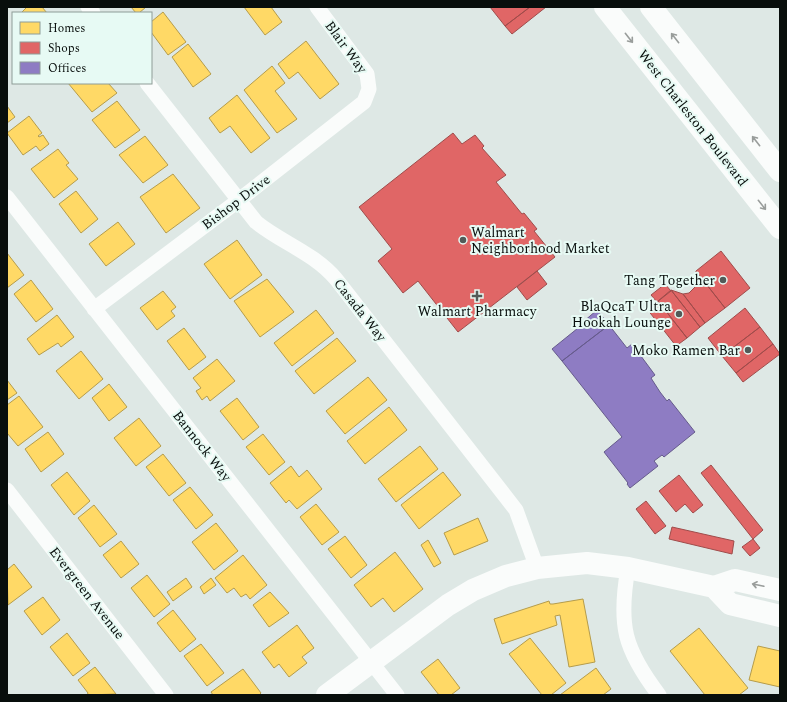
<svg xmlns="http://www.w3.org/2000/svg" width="787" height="702" viewBox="0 0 787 702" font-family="Spectral,serif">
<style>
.homes{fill:#ffd966;stroke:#b59c4b}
.shops{fill:#e06666;stroke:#9f4c4b}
.offices{fill:#8e7cc3;stroke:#665b8c}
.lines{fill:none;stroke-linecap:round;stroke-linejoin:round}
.street{stroke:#fafcfb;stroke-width:15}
.secondary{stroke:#fafcfb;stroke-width:22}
.primary{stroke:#fafcfb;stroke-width:22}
.oneway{stroke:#999d9b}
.poi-dot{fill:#535a58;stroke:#e7faf4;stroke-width:1.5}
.labels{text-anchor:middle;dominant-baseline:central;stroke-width:4;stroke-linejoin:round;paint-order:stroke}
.street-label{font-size:14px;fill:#080e0c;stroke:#e7faf4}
.poi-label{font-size:14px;fill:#080e0c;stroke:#e7faf4;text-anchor:end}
</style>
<rect width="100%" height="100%" fill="#dee8e5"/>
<path class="homes" d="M27,7H42L47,13H21Z
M131,7H146L139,13H136Z
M244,7H271L282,22L265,35Z
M163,12L186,42L168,55L151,32V22Z
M306,41L339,84L320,99L298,72L289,79L278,64Z
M188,44L211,74L193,87L172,57Z
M272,66L285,83L275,91L297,119L277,133L244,90Z
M68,83H108L117,93L92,112Z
M237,95L270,138L251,153L230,126L220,133L209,118Z
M117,101L140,130L115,148L92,120Z
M7,106L15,117L7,123Z
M29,116L42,133L38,136L39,137L43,135L49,144L40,151L36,146L23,155L7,133Z
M145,136L168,165L143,183L119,155Z
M58,149L69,163L66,165L78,179L54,198L31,169Z
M173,174L200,208L166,233L140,197Z
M76,191L98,219L81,233L59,204Z
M118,222L135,244L106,266L89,244Z
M237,240L262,275L230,299L204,264Z
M7,253L24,275L7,288Z
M267,279L294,312L260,337L234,301Z
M31,280L53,309L36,322L14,294Z
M163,291L176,307L171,311L175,316L157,330L140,308Z
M316,310L334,333L292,366L274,343Z
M57,315L74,337L61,347L58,343L39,355L27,339Z
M184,328L206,357L189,370L167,341Z
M337,338L356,361L314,394L295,371Z
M81,351L103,379L79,399L56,371Z
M217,359L235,381L210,401L207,396L202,400L196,391L201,388L193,378Z
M368,377L387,400L345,434L326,411Z
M7,380L17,393L7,400Z
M109,384L127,407L109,421L92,398Z
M19,396L43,427L18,446L7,433V405Z
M237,398L259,427L243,440L220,411Z
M389,407L407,430L365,464L347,441Z
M139,418L161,446L136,466L114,438Z
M48,432L64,454L41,472L25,449Z
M263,434L285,462L269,475L246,447Z
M420,446L438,469L396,502L378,479Z
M163,454L186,483L169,496L146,467Z
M291,466L299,477L307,470L322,489L297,509L289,500L286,503L270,483Z
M67,472L90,501L74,515L51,485Z
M443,472L461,495L419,529L401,505Z
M190,487L213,515L196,529L173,500Z
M316,504L339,532L322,545L300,517Z
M94,505L117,534L100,547L78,518Z
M478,518L488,541L454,555L444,533Z
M216,523L238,551L214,570L192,542Z
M345,536L367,565L351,578L328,549Z
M428,540L441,563L434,567L421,545Z
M121,541L139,564L121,578L103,555Z
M395,552L423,589L394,612L383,598L371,607L354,585Z
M243,555L267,585L250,599L246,594L241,597L234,588L227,593L215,578Z
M14,564L32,587L8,605L7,570Z
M147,575L170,604L154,617L131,588Z
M186,578L192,587L173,601L167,592Z
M211,578L216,585L204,594L200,587Z
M270,592L289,613L269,627L253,605Z
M43,597L60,620L42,635L24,611Z
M583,599L595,662L569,667L560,615L555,616L557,625L502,644L494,619L549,601L550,604H553Z
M173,610L196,639L180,652L157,623Z
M297,625L314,648L302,657L307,663L289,677L279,664L274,668L262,652Z
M699,628L748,688L739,695H705L670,651Z
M67,633L90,663L73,676L50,647Z
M530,638L566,683L551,695H542L509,654Z
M201,644L224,673L207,686L184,656Z
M758,646L780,651V687L749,680Z
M438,659L460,688L451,695H439L421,672Z
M95,667L116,694L87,695L88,693L78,680Z
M596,668L611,689L603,695H560Z
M243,669L261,693L259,695H213L211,692Z"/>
<path class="shops" d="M490,7H530L505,26Z
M530,7H546L512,34L505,26Z
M453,133L462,144L475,135L484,146L482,148L506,175L496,182L522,214L524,213L537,229L534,231L555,257L458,332L418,281L403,293L378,261L392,249L359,207Z
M721,251L750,288L725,308L696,271Z
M537,271L547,284L527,300L517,287Z
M696,271L725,308L705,323L683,294L689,293L696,286L697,277Z
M665,284L671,291L657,302L651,295Z
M671,290L683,294L705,323L700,327Z
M671,290L700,327L687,338L658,301Z
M658,301L687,338L676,346L647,309Z
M745,308L760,327L722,356L708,338Z
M760,327L773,344L736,373L722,356Z
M773,344L780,354L743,382L736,373Z
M711,465L763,530L753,539L701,473Z
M679,475L703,505L693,513L685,504L676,512L659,491Z
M646,501L666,526L655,534L636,509Z
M672,527L734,541L732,554L669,539Z
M753,539L760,548L750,556L742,547Z"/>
<path class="offices" d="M597,310L609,325L562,361L552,349L583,324V322Z
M609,325L627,348L632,344L655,375L651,378L660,392L667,401L669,399L695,432L664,457L662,455L654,461L658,466L630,488L627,484L628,483L604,452L622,437L562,361Z"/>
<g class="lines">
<path class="street" d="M88,7L93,13
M147,83L256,222C282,243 314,253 336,279L516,510L537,568
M7,197L397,695
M94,309L239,200L364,102L369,89L367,74L317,7
M7,490L166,695
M628,568C618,625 624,649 659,695"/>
<path class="secondary" d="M714,587L730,604L780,616
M327,695L448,605L473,590L506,576L537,568L587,563L628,568L714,587L735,580L780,590"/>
<path class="primary" d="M605,7L780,228
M651,7L780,171"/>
</g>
<defs><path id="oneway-shaft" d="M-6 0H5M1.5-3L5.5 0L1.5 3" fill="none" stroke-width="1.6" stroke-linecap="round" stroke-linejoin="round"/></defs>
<g class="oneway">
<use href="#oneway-shaft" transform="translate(629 38) rotate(52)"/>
<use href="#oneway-shaft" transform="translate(675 38) rotate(-128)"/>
<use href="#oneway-shaft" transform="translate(756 141) rotate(-128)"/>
<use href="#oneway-shaft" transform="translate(762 205) rotate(52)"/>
<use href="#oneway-shaft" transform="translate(758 585) rotate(-168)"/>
</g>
<g class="poi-dot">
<circle cx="463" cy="240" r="4"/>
<circle cx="723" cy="280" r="4"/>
<path d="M475 290h4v4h4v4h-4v4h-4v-4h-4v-4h4z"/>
<circle cx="679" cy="314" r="4"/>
<circle cx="748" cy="350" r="4"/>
</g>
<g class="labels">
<g class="street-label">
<text transform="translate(346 47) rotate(54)">Blair Way</text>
<text transform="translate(693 118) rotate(52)">West Charleston Boulevard</text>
<text transform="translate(236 202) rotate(-37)">Bishop Drive</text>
<text transform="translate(360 310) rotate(52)">Casada Way</text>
<text transform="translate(202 446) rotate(52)">Bannock Way</text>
<text transform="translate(87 593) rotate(52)">Evergreen Avenue</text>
</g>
<g class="poi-label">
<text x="471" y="232" text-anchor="start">Walmart<tspan x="471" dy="16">Neighborhood Market</tspan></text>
<text x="715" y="280">Tang Together</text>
<text x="671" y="306">BlaQcaT Ultra<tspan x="671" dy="16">Hookah Lounge</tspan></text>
<text x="477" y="311" text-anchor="middle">Walmart Pharmacy</text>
<text x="740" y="350">Moko Ramen Bar</text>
</g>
</g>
<rect width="787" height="702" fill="none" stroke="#080e0c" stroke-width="16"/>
<rect x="12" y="12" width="140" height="72" fill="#e7faf4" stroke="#8e9c97"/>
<rect x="20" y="22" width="20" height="12" fill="#ffd966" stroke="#8e9c97"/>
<text x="48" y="32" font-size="12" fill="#080e0c">Homes</text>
<rect x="20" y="42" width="20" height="12" fill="#e06666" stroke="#8e9c97"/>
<text x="48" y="52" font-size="12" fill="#080e0c">Shops</text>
<rect x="20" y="62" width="20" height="12" fill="#8e7cc3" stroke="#8e9c97"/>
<text x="48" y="72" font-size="12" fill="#080e0c">Offices</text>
</svg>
